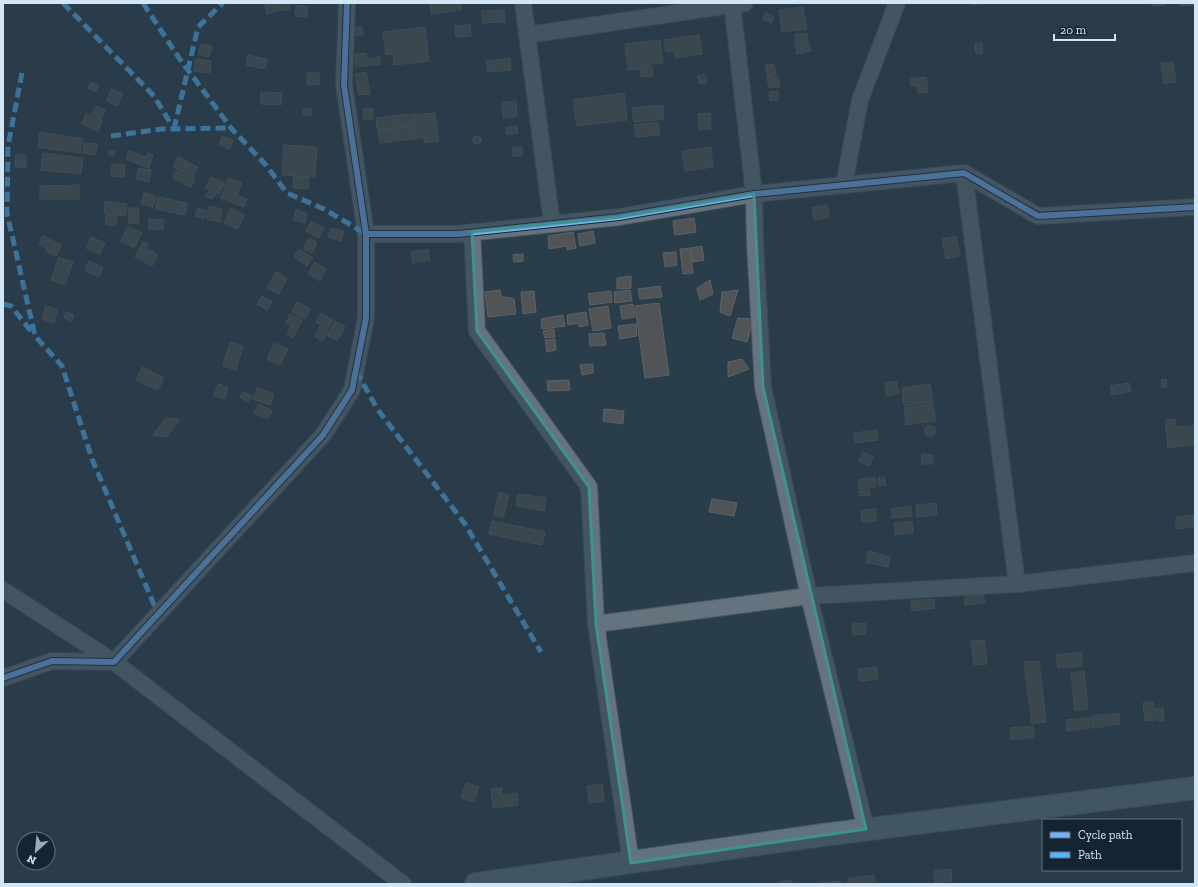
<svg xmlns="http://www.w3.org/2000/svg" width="1198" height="887" viewBox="0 0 1198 887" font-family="'Zilla Slab',serif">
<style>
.building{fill:#505456;stroke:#5f6264}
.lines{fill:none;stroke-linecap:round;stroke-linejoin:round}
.minor-casing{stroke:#495a66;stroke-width:18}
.primary-casing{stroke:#495a66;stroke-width:24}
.minor{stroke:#65737f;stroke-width:16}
.primary{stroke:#61737f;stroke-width:22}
.quiet{stroke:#56b5f8;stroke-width:5;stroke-dasharray:10 5;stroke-linecap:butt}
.cycleway-casing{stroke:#152431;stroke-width:8}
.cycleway{stroke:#73b2f8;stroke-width:6}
.marked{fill:none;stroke:#409290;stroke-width:3;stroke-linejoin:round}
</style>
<rect width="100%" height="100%" fill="#2a3d4b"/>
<path class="building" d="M275,3H289L290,9L277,11Z
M275,3L276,12L267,14L265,5Z
M430,3H460L461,10L431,14Z
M971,3H989L971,5Z
M1152,3H1165L1166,5L1152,6Z
M1180,3H1195V5L1180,6Z
M296,6H307V17L295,16Z
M803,7L807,29L782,32L779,10Z
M504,10L505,22L482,23V11Z
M766,12L774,17L771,23L763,19Z
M470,24L471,36L456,37L455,26Z
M362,27L363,35L354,36V28Z
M425,27L429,61L394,65L393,54L386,55L383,32Z
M807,33L808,43H796L795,34Z
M699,35L702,54L676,58L675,51L666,52L664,40Z
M660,40L663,63L639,65V69L628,70L625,44Z
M809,43L811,51L797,54L795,45Z
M975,43H982L983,53L976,54Z
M201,44L212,46L209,57L198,54Z
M366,53L367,59L380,57V64L356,67L355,54Z
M248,55L267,59L265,69L246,65Z
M510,58L511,70L488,72L486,61Z
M196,59L211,61L210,73L194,71Z
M1173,62L1176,82L1164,83L1161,63Z
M774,64L776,74L768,76L765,65Z
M640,66H652L653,76L641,77Z
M366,72L370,94L359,95L355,74Z
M307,73H319L320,84L307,85Z
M704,74L707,82L700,84L697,76Z
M778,76L780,87L769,88L767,77Z
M926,77L928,92L918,93L917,85L911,86L910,79Z
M91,82L99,86L96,92L88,88Z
M112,89L123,94L117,106L106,101Z
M778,91L779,100L770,101L769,92Z
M261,92L282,93L281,105L261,104Z
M624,93L627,120L577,126L573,100Z
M516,101L517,117L503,118L502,103Z
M663,105L664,119L634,122L632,108Z
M96,106L105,110L102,118L92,114Z
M303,108L311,109V116L303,115Z
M373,108V119H364L363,109Z
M435,113L439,141L424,143V137L412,139L409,115Z
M710,113L711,129L699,130L698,114Z
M86,114L102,120L98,131L82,124Z
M407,114L409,126L377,130L376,118Z
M658,122L660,135L636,137L634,125Z
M517,126L518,133L507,135L506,127Z
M409,127L411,139L380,143L378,131Z
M40,132L82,139L80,153L38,147Z
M473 140a4 4 0 1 1 8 0a4 4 0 1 1-8 0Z
M222,136L233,140L230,149L219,145Z
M84,143L97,144L95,155L83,153Z
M284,145L317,147L315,177L282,175Z
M513,147H522L523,156H513Z
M711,147L713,167L685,171L682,151Z
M109,150L115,151L114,156L108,154Z
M129,151L145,157L148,153L153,155L149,168L126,159Z
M43,153L83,158L81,174L41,170Z
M16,154L26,155V168L15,167Z
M178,157L188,162L183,172L173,167Z
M189,163L198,167L193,177L184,172Z
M112,164L125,165L124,177L111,176Z
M139,168L151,170L149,182L136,179Z
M176,171L195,179L191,187L173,178Z
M294,176L309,178L308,189L293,188Z
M211,177L224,183L219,194L206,188Z
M229,178L242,183L237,194L224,188Z
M79,185V199H40V186Z
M224,190L247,199L244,207L221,198Z
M209,191L216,194L212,199L206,196Z
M144,193L156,196L153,207L141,204Z
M158,197L187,203L185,215L156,209Z
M105,201L127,204L125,216L104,213Z
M827,205L829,217L814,220L812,208Z
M209,206L222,209L220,222L207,219Z
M128,208H138L139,223L129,224Z
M197,208L207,211L204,219L195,216Z
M231,208L244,215L238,229L224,223Z
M296,210L307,213L305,223L293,220Z
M106,215L117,216L115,226L105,224Z
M694,218L696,232L675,235L673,221Z
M149,219L164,220L163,230L149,229Z
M311,221L324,228L319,238L306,231Z
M128,226L142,233L134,248L121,241Z
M331,228L344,231L341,241L328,237Z
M593,231L595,243L580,246L578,234Z
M573,232L576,248L567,250V246L549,249L548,236Z
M43,236L61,245L56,256L46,251L48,249L39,244Z
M956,236L960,256L946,259L942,239Z
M91,237L105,243L100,254L86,248Z
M309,238L317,242L312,253L303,249Z
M143,242L148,244L146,248L158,255L152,266L135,257Z
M702,246L704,260L693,262L691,248Z
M690,248L693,273L683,274L680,249Z
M299,249L313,258L307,266L294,257Z
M428,250L430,260L413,263L411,252Z
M676,252L677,265L665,267L663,253Z
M523,254V261L514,262L513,255Z
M59,257L73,262L65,285L51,280Z
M89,261L103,268L99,277L85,270Z
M314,262L326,269L320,281L308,274Z
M276,272L287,278L279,294L267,288Z
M631,276V288L617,289V278Z
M710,280L713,294L700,300L697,288Z
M660,286L662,297L640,299L638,289Z
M500,290L501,296L514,299L516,314L488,317L485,292Z
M630,290L632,301L615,303L614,292Z
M738,290L730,316L720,312L722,292Z
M534,291L536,312L523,314L521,292Z
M611,291L612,302L590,305L588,294Z
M262,296L272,302L267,310L257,304Z
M297,302L310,309L305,319L292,312Z
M659,303L669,375L645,378L635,306Z
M633,304L635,317L622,319L620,306Z
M46,306L58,310L54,323L42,319Z
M608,306L611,328L593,331L589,309Z
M66,312L74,315L72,321L64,318Z
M586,312L588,325L579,327V323L568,325L567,315Z
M321,313L333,320L328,328L316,322Z
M290,314L302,320L293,338L287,334L291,326L286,323Z
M563,315L565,326L542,329L541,319Z
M738,318L753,319L747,342L732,338Z
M335,321L345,327L337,341L327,335Z
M636,324L637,336L620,339L618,326Z
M320,326L328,330L323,341L315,337Z
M554,329L555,337L545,338L543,331Z
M604,333L606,345L590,346L589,334Z
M555,339L556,350L547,352L545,340Z
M230,342L243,346L236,370L223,366Z
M274,343L288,349L280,365L267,359Z
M742,359L749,369L728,377V362Z
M593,364V373L582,375L580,365Z
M142,367L164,378L158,390L136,380Z
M1166,379L1167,387L1162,388L1161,380Z
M569,380L570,390L548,391L547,381Z
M896,381L899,393L887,396L885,383Z
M1129,383L1131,391L1112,395L1110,386Z
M218,384L228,387L225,399L214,396Z
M930,384L933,402L904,406L902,388Z
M257,388L274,394L270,405L253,399Z
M243,392L252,396L248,402L240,397Z
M259,404L272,411L267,419L254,413Z
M933,404L936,421L906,425L904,408Z
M604,409L624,411L623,424L603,421Z
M166,418L180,420L167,437L153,435Z
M1175,419L1176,427L1195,426V445L1168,448L1165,420Z
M924.5 431a5.5 5.5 0 1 1 11 0a5.5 5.5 0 1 1-11 0Z
M877,430L878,440L855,443L854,433Z
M863,452L873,457L869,466L858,461Z
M922,454L933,455V464H921Z
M875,477L876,487L859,489L858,480Z
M884,477L886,485L879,486L878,478Z
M870,490V495L860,496L859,491Z
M499,492L509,495L503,518L494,515Z
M518,494L546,498L544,511L516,506Z
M712,499L737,503L734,516L709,512Z
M936,503L937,515L917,517L916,505Z
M911,506L912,516L892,518L891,509Z
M876,509V521L862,522L861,510Z
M1194,515L1195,527L1176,529V517Z
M492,521L545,532L542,545L489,534Z
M912,521L913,533L895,535L894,523Z
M868,551L890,557L888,567L866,562Z
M983,592L985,603L965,605L964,594Z
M934,599L935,608L912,611L911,601Z
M866,623V634L853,635L852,624Z
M984,640L987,664L974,665L971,641Z
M1081,652L1082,666L1058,668L1056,655Z
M1039,661L1046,722L1032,724L1024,662Z
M877,667L878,679L859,681L858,669Z
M1084,671L1088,709L1075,711L1071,673Z
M1153,702L1156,720L1145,721L1143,703Z
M1163,708L1164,721H1158L1156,709Z
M1119,713L1120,724L1092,728L1091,716Z
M1089,718L1090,728L1067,731L1066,720Z
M1033,726L1034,737L1011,740L1010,728Z
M466,783L479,787L474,802L461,798Z
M602,784L604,801L589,803L587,786Z
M502,788L501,795L517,793L518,805L493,808L491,789Z
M951,869L952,881L935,883L934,871Z
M874,875L875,884H849L848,879Z
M792,880V884H779V882Z
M840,881L841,884H820V883Z"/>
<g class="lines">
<g class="minor-casing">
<path id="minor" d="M523,3L552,224
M732,3L754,194L755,242L763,387L809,596L866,829
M527,35L745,3
M964,173L1017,584
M844,185L860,100L897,3
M472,232L477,331L589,487L596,624L631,863
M366,234H458L619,217L754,194L964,173L1038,216L1195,207
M3,590L114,662L403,884
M596,624L809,596L1017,584L1195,563
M3,678L52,661L114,662L323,435L352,390L366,318V234L344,85L347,3"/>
</g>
<g class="primary-casing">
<path id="primary" d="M476,884L823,835L1195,788"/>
</g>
<use href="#minor" class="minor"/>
<use href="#primary" class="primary"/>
<path class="quiet" d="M63,3L154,96L174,129
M143,3L179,58L231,128L265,164L287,193L324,209L366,234
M22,73L8,146L7,213L35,336L62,366L92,459L158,614
M174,129L198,27L223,3
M111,136L162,129L231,128
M3,304L11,306L34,335
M356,371L378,410L465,524L541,652"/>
<g class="cycleway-casing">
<path id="cycleway" d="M366,234H458L619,217L754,194L964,173L1038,216L1195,207
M3,678L52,661L114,662L323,435L352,390L366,318V234L344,85L347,3"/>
</g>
<use href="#cycleway" class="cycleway"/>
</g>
<path d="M0 0H1198V887H0ZM754,194L763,387L866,829L631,863L596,624L589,487L477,331L472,232L619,217Z" fill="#2a3d4b" fill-opacity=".55" fill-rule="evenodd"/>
<path class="marked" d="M754,194L763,387L866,829L631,863L596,624L589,487L477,331L472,232L619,217Z"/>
<rect width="1198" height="887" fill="none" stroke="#d2e6f6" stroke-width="8"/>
<rect x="1042" y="819" width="140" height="52" fill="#152431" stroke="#617280"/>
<rect x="1050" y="832" width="20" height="6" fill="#73b2f8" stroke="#617280"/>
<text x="1078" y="839" font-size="12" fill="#d2e6f6">Cycle path</text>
<rect x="1050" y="852" width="20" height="6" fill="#56b5f8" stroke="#617280"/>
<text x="1078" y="859" font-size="12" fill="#d2e6f6">Path</text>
<g transform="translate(36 851) rotate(207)"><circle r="19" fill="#152431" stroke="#617280"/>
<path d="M0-3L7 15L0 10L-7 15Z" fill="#97abba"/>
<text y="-6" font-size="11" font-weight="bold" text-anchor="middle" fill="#d2e6f6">N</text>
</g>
<path d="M1054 34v6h61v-6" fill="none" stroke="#d2e6f6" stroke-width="2"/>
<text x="1060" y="34" font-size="12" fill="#d2e6f6" stroke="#152431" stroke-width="3" paint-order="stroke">20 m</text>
</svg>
